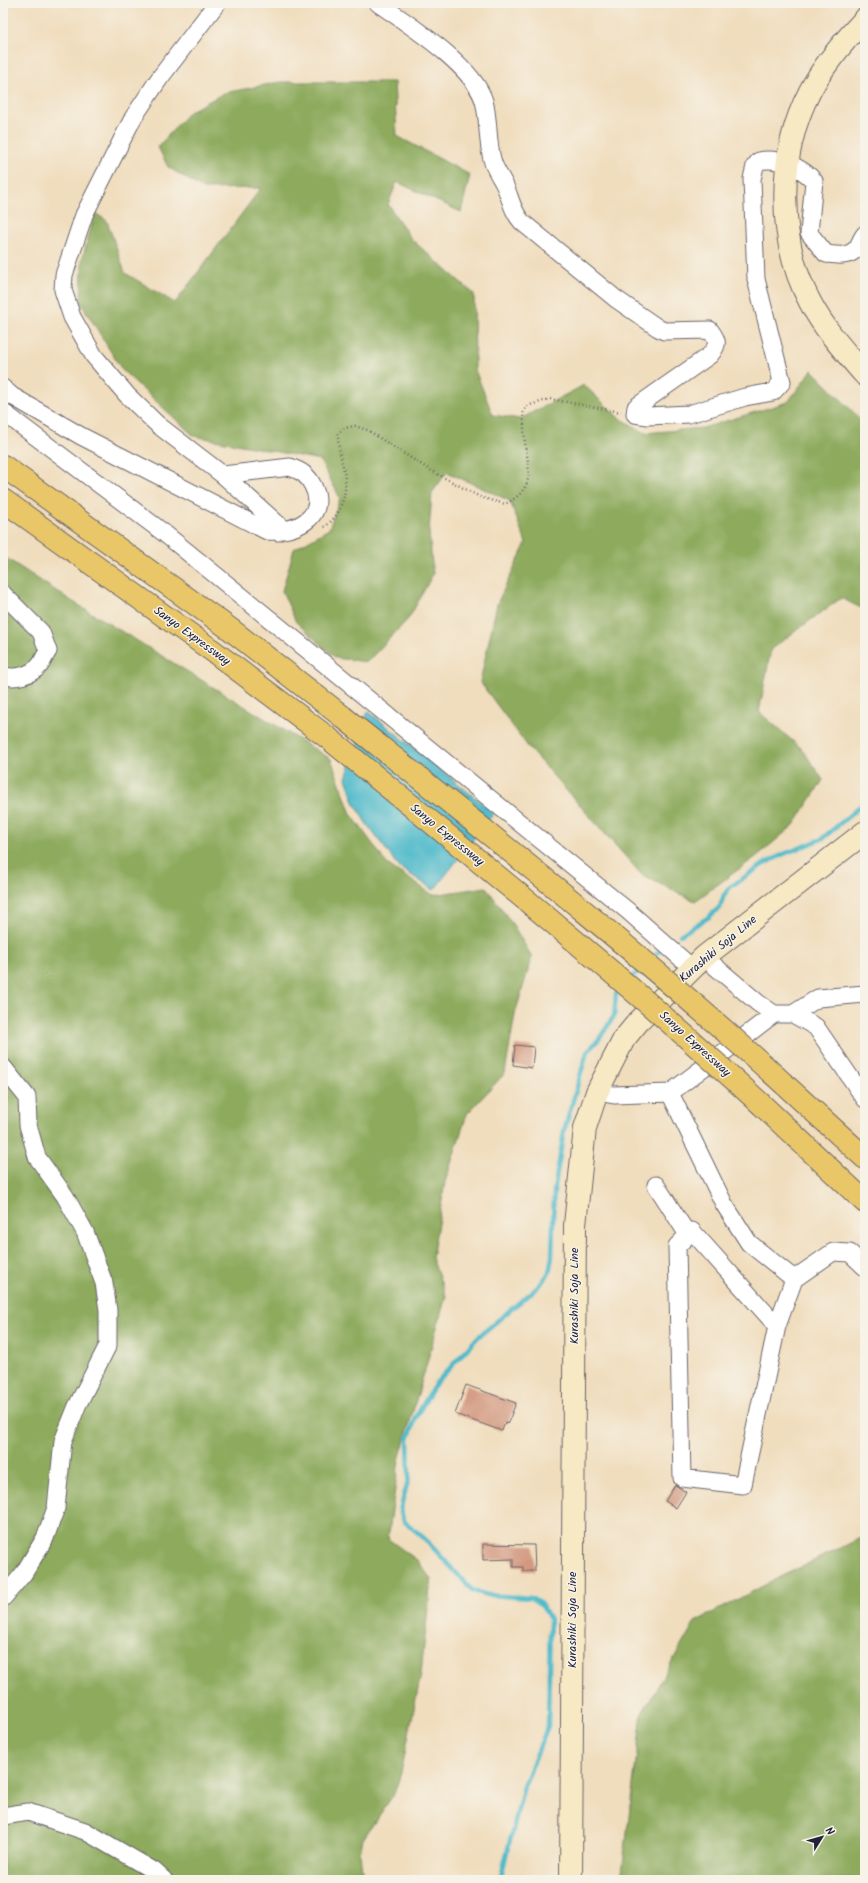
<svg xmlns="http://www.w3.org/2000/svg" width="868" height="1883" viewBox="0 0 868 1883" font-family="Kalam,sans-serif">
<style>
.forest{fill:#8daa5d;stroke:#58664c}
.water{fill:#4fbacb;stroke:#386e83}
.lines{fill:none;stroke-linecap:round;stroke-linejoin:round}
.stream{stroke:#4fbacb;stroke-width:4.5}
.building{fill:#d39980}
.minor-casing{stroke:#6a6368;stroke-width:19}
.secondary-casing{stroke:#6a6368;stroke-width:24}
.motorway-casing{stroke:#6a6368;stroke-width:24}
.path{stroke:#6a6368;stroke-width:2.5;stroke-dasharray:1 3;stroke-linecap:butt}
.minor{stroke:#fff;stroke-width:17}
.secondary{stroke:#f6e9c3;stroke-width:22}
.motorway{stroke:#e9c769;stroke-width:22}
.motorway-bridge-casing{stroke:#6a6368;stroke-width:24;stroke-linecap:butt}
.motorway-bridge{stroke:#e9c769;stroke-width:22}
.labels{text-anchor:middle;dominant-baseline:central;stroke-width:3;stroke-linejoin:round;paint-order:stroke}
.street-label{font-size:12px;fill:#22223b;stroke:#f7f3e8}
</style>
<rect width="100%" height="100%" fill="#f7f3e8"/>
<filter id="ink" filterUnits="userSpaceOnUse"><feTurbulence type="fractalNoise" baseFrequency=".025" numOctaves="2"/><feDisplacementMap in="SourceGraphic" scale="8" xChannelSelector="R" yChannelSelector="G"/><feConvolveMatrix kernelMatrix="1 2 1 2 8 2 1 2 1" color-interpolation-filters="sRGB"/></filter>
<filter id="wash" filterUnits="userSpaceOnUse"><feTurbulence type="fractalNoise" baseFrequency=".012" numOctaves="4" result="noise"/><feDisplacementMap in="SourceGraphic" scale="16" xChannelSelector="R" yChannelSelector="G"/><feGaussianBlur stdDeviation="0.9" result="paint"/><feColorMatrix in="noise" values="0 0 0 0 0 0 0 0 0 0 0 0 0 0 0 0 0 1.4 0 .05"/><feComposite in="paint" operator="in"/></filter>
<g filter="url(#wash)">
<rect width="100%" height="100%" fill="#f0ddbd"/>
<path class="forest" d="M280,82H394L397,136L470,175L461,212L397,182L388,204L411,239L474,294L475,370L493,415L520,419L584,385L618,417L645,433L703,428L788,402L812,370L865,424V610L841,598L771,649L759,712L802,749L823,780L794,825L757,856L695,901L642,875L532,752L480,682L497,604L526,543L510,501L447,472L432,493L429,532L433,574L409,618L367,662L336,658L296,622L282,591L294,549L329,529L340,498L320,460L194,436L122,370L81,303L82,260L95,213L107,221L125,273L175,303L261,188L203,189L168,167L158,147L189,112L224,93Z
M3,556L70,600L331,759L351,814L387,864L433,895L486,887L513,925L532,957L515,1014L505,1073L467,1114L445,1182L432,1258L446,1296L399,1460L388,1539L417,1560L431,1579L421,1674L401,1773L394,1794L363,1839L360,1853L363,1880H3Z
M865,1536V1880H621L642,1713L695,1622L778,1578Z"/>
<path class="water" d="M368,711L494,813L434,890L399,867L366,823L355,804L346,778Z"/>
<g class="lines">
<path class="stream" d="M680,935L709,917L720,907L724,895L730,887L764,864L784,854L822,839L865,802
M651,959L661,949
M629,980L643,967
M500,1880L524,1786L548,1726L550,1619L542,1605L531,1598L488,1595L473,1591L424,1538L404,1521L400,1510L409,1478L408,1439L417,1415L436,1383L478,1337L539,1286L549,1273L552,1257L554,1191L564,1131L587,1052L599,1039L614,1016L616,994L621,988"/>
</g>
<g id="blocks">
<path class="building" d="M515,1045L534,1047L532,1068L513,1065Z
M466,1385L516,1403L508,1423L505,1422L502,1431L455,1414Z
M675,1485L686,1492L676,1508L665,1501Z
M483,1544L534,1545L535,1571H523V1567H513V1559L483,1560Z"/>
</g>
</g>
<g filter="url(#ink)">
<use href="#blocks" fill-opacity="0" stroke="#6a6368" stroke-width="1"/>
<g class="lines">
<g class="minor-casing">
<path id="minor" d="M217,3L159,79L133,118L84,215L64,275L63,290L72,317L94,356L127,395L158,425L223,475L281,527L278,532
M378,3C409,25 473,65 484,101C489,120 487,140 492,159C494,169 501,177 505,186C511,199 512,211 522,222L616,299L658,328L664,331L710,330C718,341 719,344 710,355L636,407L635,414L648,416L689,414L745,397L773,392L782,382L756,279L752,179L755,166L759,161C778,157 802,167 814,181L809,233L826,254C836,255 849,258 857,248C860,244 861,238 865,234
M3,388L12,396L81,436L267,531C293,533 329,518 313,486C308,475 301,471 290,467L223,475
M3,412L164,533L628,911L692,968
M3,594L41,632L48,651C45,655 43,661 40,665C32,675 14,680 3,675
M704,957L758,1003L774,1014H793L816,1027L865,1099
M793,1014L818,998L865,994
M3,1067L27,1097L28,1125L37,1157L65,1196L85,1232L104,1283L108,1310V1345L77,1406L63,1441L56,1508L45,1538L24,1573L3,1598
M597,1092L614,1095L670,1093L774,1014
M670,1093L724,1204L749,1243L794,1279
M656,1185L688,1235
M692,1231L777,1326L743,1485L682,1478L677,1246Z
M777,1326L794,1279L833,1252L850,1253L865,1267
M3,1816L28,1812L85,1831L154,1871L164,1880"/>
</g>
<g class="secondary-casing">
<path id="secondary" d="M865,19C844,41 824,64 810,91C777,154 777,240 810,302C824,329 845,352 865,375
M571,1880L575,1225L585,1128L597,1092L624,1039L638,1022L704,957L865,832"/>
</g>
<g class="motorway-casing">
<path id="motorway" d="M3,466L230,629L343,717
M3,500L213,651L327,737
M784,1084L865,1158
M762,1105L865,1202"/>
</g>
<path class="path" d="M324,527C331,523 337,515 340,508C353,477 338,464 338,434L344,428L355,426L367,430L430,470L480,497L505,504C536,489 529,470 525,442C524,432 524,422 523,413L527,406L550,399L621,412"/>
<use href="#minor" class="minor"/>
<use href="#secondary" class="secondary"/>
<use href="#motorway" class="motorway"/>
<g class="motorway-bridge-casing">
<path id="motorway-bridge" d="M343,717C492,836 643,955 784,1084
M327,737C474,857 622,976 762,1105"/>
</g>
<use href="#motorway-bridge" class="motorway-bridge"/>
</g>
</g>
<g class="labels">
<g class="street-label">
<text transform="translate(192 636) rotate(36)">Sanyo Expressway</text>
<text transform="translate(447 835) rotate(39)">Sanyo Expressway</text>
<text transform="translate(718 949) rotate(-40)">Kurashiki Soja Line</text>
<text transform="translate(695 1044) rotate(42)">Sanyo Expressway</text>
<text transform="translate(574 1296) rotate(-90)">Kurashiki Soja Line</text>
<text transform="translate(572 1620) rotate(-90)">Kurashiki Soja Line</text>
</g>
</g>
<rect width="868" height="1883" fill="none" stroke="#f7f3e8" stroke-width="16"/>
<g transform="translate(822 1837) rotate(53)" stroke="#f7f3e8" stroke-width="3" paint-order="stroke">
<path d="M0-3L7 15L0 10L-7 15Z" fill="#22223b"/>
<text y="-6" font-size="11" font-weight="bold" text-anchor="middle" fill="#22223b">N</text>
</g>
</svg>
